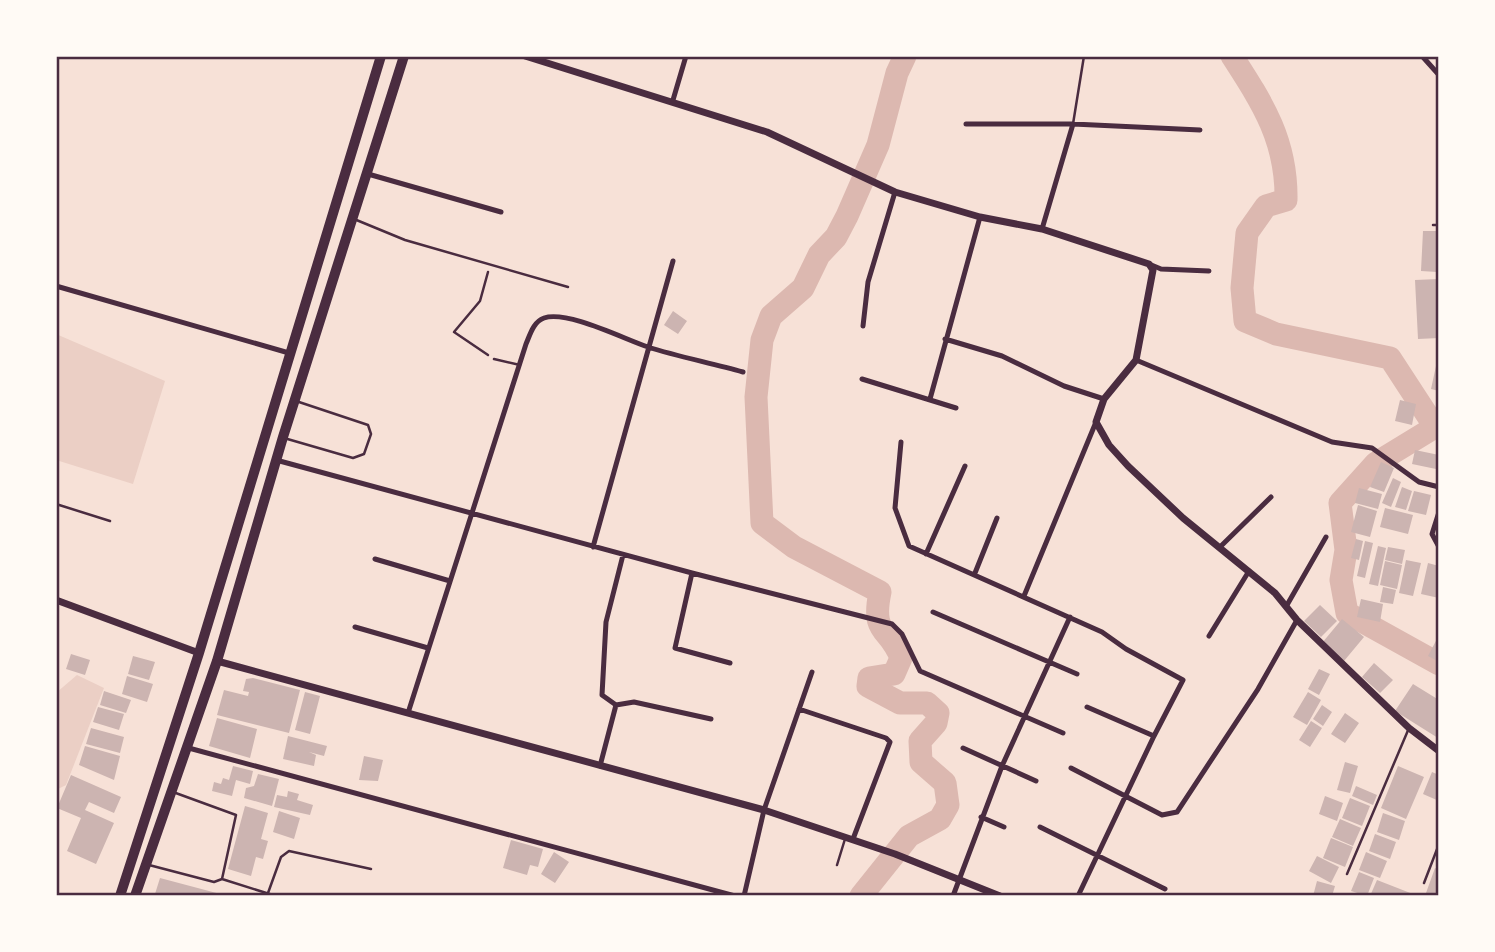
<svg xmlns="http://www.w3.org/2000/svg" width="1495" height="952" viewBox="0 0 1495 952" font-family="'Asap Condensed',sans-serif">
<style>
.green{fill:#ebcfc5}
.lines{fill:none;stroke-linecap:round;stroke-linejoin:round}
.river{stroke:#dcb8b0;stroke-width:23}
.building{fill:#ccb4b1}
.path{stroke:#4a2c40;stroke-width:2.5}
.service{stroke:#4a2c40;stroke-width:2.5}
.minor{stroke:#4a2c40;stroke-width:5}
.tertiary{stroke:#4a2c40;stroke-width:7}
.trunk{stroke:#4a2c40;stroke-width:10}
.neatline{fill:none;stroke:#4a2c40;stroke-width:2.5}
</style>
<rect width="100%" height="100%" fill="#f7e1d7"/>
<path class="green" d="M56,334L165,381L133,484L56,460Z
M77,675L104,688L66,785L56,790V693Z"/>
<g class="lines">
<path class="river" d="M1232,56C1263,104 1287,141 1286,200L1266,206L1247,233L1242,288L1245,321L1276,334L1390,358L1435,427L1376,463L1340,503L1346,550L1341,580L1347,613L1439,664
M861,896L909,836L940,819L948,805L945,783L921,762L920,741L936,723L938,713L927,703H900L868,686L869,678L894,674L901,658C889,626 871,636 880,592L794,547L762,523L756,397L762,340L771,316L803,288L819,255L836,237L847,216L878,145L897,73L905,56"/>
</g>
<path class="building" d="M1423,231H1439L1437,272L1421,271Z
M1439,279V338L1418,339L1415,280Z
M673,311L687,321L678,334L664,325Z
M1436,366L1439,367V391L1431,389Z
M1400,400L1416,404L1412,425L1395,421Z
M1415,450L1439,455L1436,469L1412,464Z
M1381,462L1394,468L1384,492L1370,487Z
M1393,478L1401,482L1391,507L1382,503Z
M1402,487L1412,491L1406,510L1395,507Z
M1359,488L1382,494L1378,509L1355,503Z
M1414,491L1431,495L1426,515L1408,511Z
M1358,505L1377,511L1370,537L1351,532Z
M1385,508L1413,515L1408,534L1380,527Z
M1356,539L1363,541L1359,560L1351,558Z
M1365,541L1373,543L1365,578L1357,576Z
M1378,546L1386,548L1378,586L1369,584Z
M1388,547L1405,550L1402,564L1385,560Z
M1406,560L1421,563L1413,596L1399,593Z
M1385,561L1402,565L1397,589L1380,585Z
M1428,563L1439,566V598L1421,594Z
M1383,587L1396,590L1393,604L1380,602Z
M1361,599L1383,604L1380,622L1357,617Z
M1320,605L1337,621L1321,637L1304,621Z
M1342,619L1364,637L1344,661L1322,643Z
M1439,635V662L1428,656Z
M71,654L90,660L85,675L66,669Z
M133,656L155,662L149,680L128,674Z
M1374,663L1393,680L1380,693L1362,677Z
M1319,669L1330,674L1319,695L1308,689Z
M127,676L153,684L147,702L122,694Z
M253,678L300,690L289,733L217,715L224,690L248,696L249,692L243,691L246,679Z
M1413,684L1439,700L1438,738L1395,711Z
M104,691L131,700L126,713L100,705Z
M305,692L320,696L310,734L295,730Z
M1308,692L1321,700L1307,725L1293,717Z
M1322,705L1332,712L1323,726L1313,719Z
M98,707L124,714L119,730L93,722Z
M1345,713L1359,723L1345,743L1331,734Z
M217,718L257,729L250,758L209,746Z
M1311,721L1322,728L1310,747L1299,740Z
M91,728L124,737L120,753L86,744Z
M288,736L327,746L324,756L309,752L316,755L314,766L283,759Z
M85,746L120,756L114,780L79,765Z
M364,756L383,760L378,781L359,780Z
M1345,762L1358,766L1350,793L1337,790Z
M233,766L253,771L250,784L236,780L232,796L212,791L214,782L221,784L223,778L229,780Z
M1398,766L1424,777L1406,819L1381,808Z
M1432,772L1439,775V801L1423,794Z
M258,774L279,779L272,806L244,798L246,788L254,786Z
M71,775L121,797L114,813L89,802L85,810L114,823L96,864L67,851L81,818L57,808Z
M1356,786L1377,795L1373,805L1352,796Z
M288,791L299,794L297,800L313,805L310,815L274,807L277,795L287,797Z
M1325,796L1343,803L1337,821L1319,814Z
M1350,798L1370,806L1362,826L1342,818Z
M245,806L268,813L261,839L268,841L263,859L256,857L251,876L228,869Z
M279,811L300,818L294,839L273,832Z
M1383,813L1405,821L1399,840L1377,832Z
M1340,819L1361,828L1353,846L1332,837Z
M1375,834L1396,842L1390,859L1369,851Z
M1331,838L1353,847L1345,867L1323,858Z
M511,840L543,849L538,867L530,865L527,875L503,868Z
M554,852L569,862L555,883L541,874Z
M1366,852L1387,861L1380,878L1359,870Z
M1317,856L1339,867L1331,883L1309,871Z
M1435,868L1439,870V896L1426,893Z
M1359,872L1374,878L1367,896L1351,891Z
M160,878L224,895V896L155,894Z
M1377,880L1418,896H1370Z
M1317,881L1335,886L1332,896H1313Z"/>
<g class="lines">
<path class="path" d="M488,272L480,301L454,332L488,355"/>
<path class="service" d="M1073,124L1084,56
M354,219L405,240L568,287
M1433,225H1439
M494,359L520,365
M284,438L353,458L364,454L371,434L368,425L299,402
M56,504L110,521
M149,865L214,882L222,879L236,815L173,792
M837,865L845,839
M1347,874L1409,728
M222,879L276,896
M1424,883L1439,844
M268,893L281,857L289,851L371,869"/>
<path class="minor" d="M1422,56L1439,75
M673,100L686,56
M966,124H1073L1200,130
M368,174L501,212
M1042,229L1073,124
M1149,264L1161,269L1209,271
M56,286L289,353
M863,326L868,282L895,192
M945,339L1002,356L1064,386L1104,399
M1136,360L1332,442L1372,448L1419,482L1439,487
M862,379L956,408
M930,399L980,217
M901,442L895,508L909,546L1102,632L1126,649L1183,680L1154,736L1087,707
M276,460L692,573L892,624L902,634L920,671L1063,733
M1439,512L1432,534L1439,547
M593,547L673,261
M1220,547L1271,497
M926,554L965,466
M375,559L450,581
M692,573L675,648L730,663
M975,573L997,518
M1024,596L1096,422
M1287,605L1326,537
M933,612L1077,674
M355,627L428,648
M1209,636L1249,571
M616,705L634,702L711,719
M799,709L886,738L890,742L853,839
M408,713L526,344C530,335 533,322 544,318C567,310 624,339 648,347C679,357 712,363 743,372
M185,747L735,896
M963,748L1036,781
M600,766L616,705L602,695L606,622L623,555
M1071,768L1162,815L1177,812L1258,689L1297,620
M981,817L1004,827
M1040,827L1165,889
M744,896L764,810L812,672
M953,896L1002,766L1070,617
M1078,896L1154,736"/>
<path class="tertiary" d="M525,56L767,132L895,192L980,217L1042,229L1149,264L1153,270L1136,360L1104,399L1096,422L1109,445L1128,466L1183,518L1275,593L1297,620L1409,728L1439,751
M56,600L199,653
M217,661L764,810L895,854L1000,896"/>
<path class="trunk" d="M120,896L199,653L381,56
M135,896L217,661L283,437L404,56"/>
</g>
<rect width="1495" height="952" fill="none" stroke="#fffaf5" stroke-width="116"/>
<rect x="58" y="58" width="1379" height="836" class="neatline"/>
</svg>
